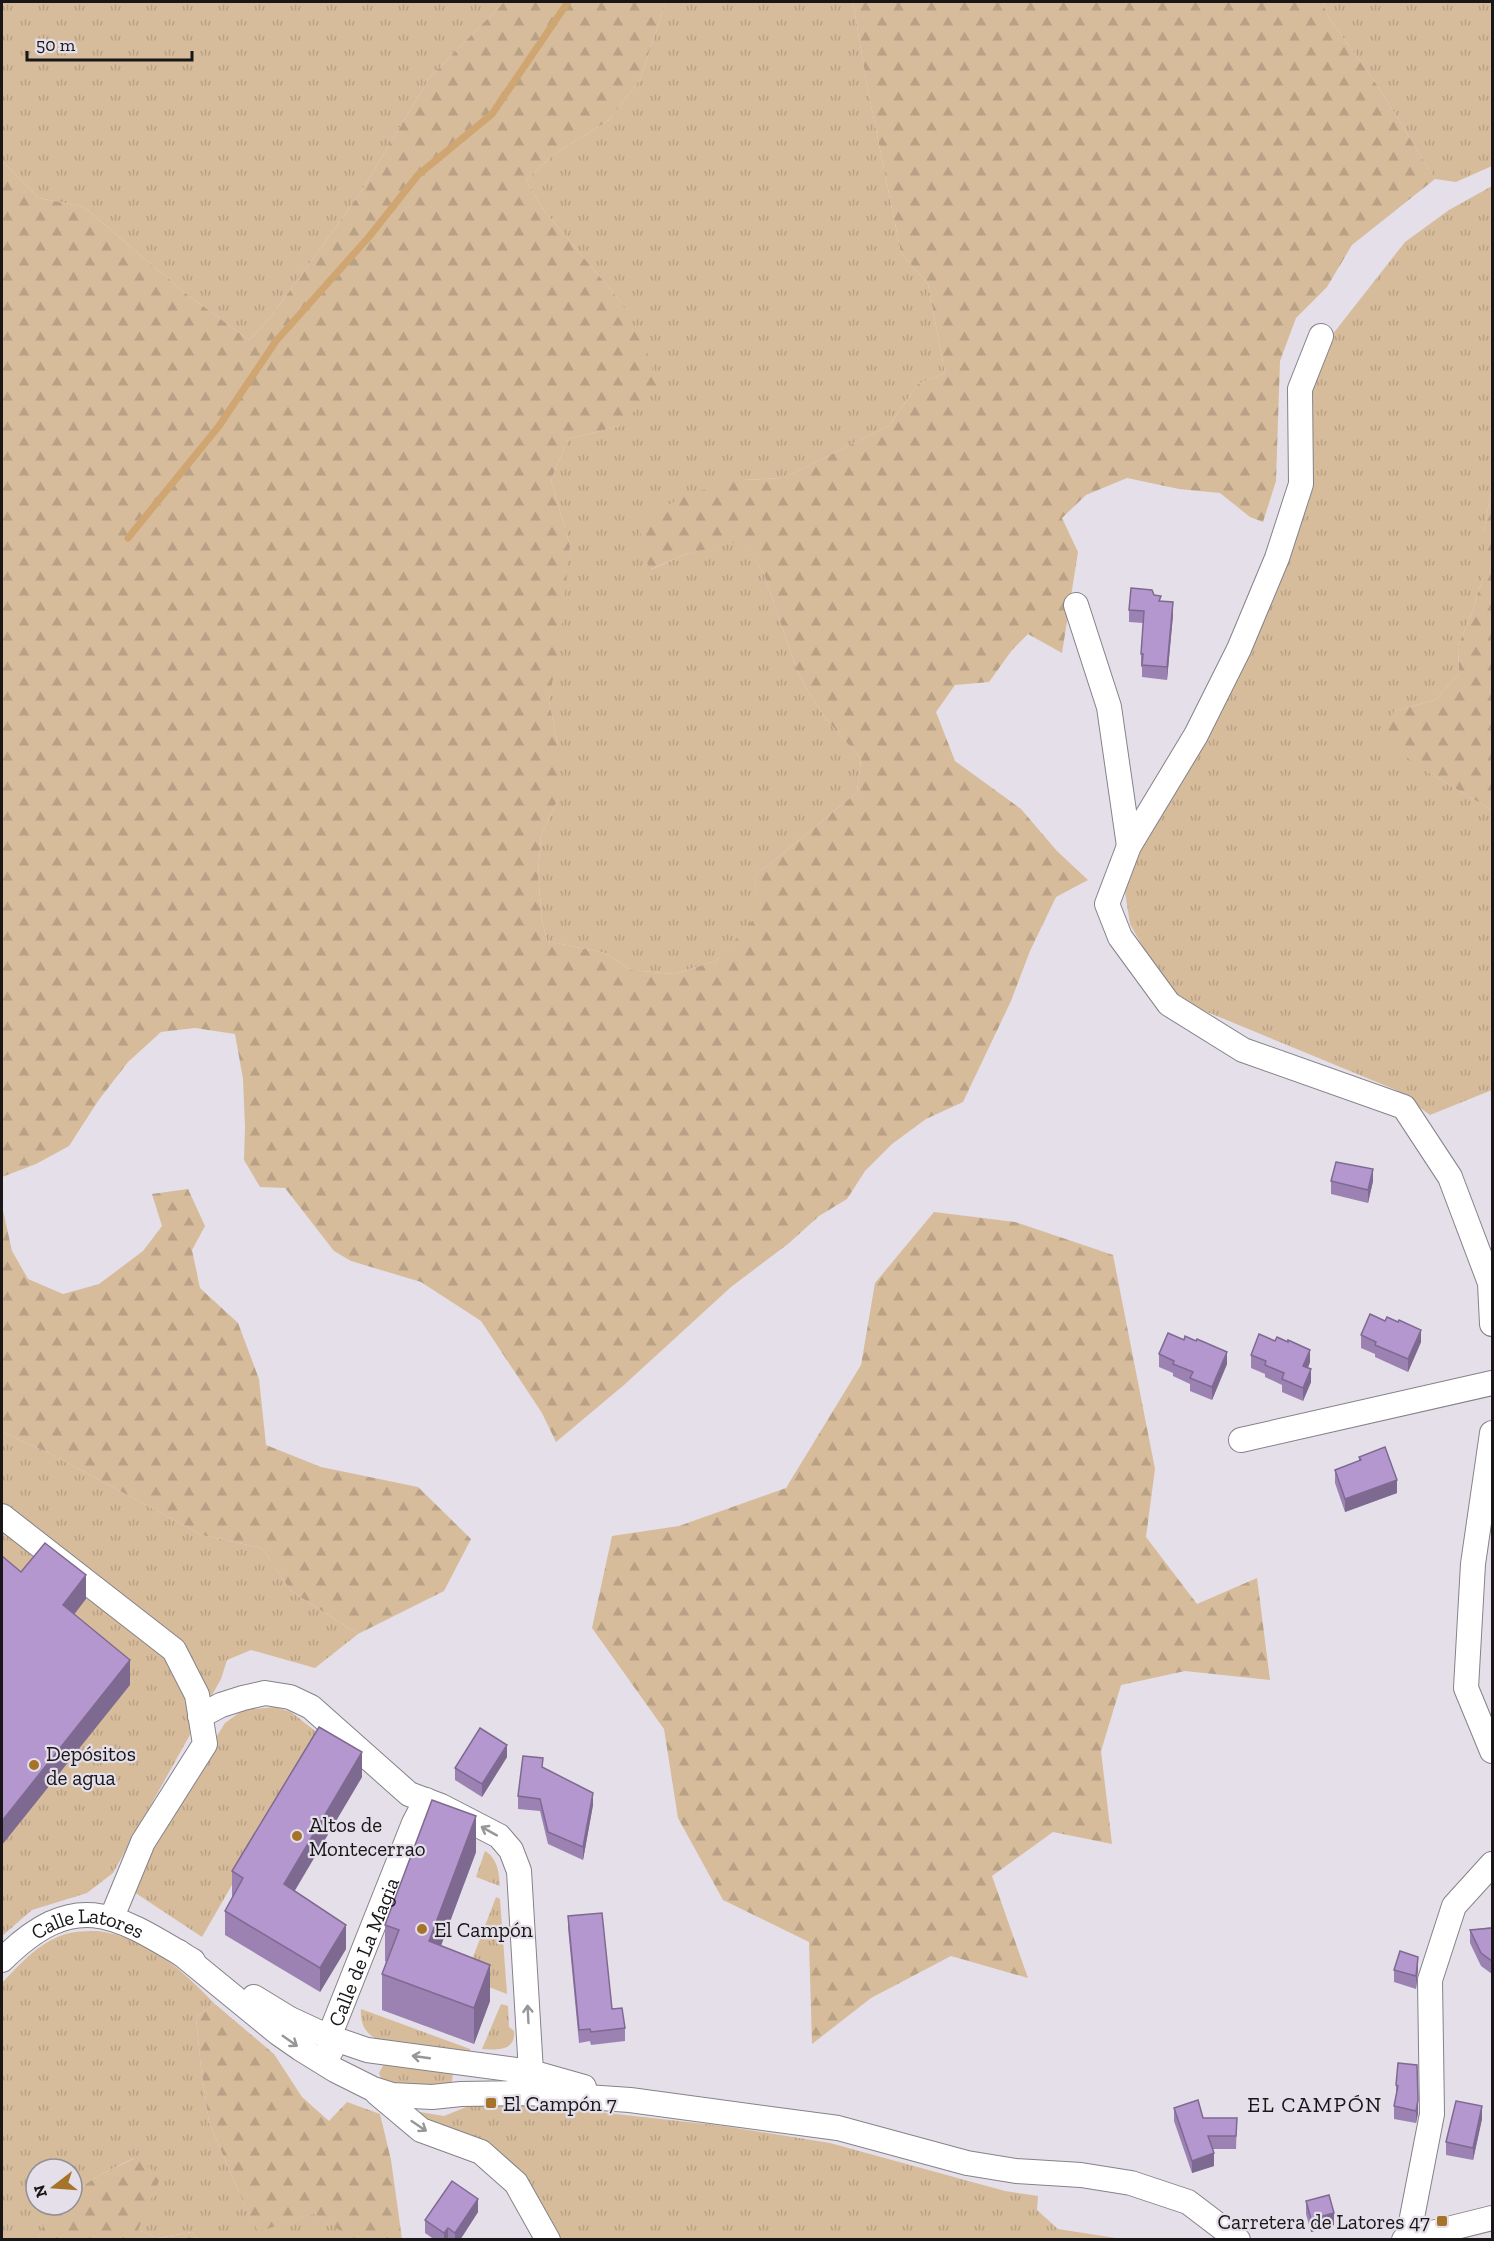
<svg xmlns="http://www.w3.org/2000/svg" width="1494" height="2241" viewBox="0 0 1494 2241" font-family="'Zilla Slab',serif">
<defs>
<pattern id="grass-tufts" width="24" height="20" patternUnits="userSpaceOnUse" patternTransform="scale(1.5)"><rect width="24" height="20" fill="#d7bc9b"/><path d="M3 7l-1-3M5 7V3M7 7l1-3M15 17l-1-3M17 17v-4M19 17l1-3" fill="none" stroke="#b8a185"/></pattern>
<pattern id="forest-firs" width="22" height="20" patternUnits="userSpaceOnUse" patternTransform="scale(1.5)"><rect width="22" height="20" fill="#d7bc9b"/><path d="M5 1l3.5 6h-7zM16 11l3.5 6h-7z" fill="#b8a185"/></pattern>
</defs>
<rect width="100%" height="100%" fill="#e4dfe8"/>
<g fill="url(#grass-tufts)">
<polygon points="2,2 504,2 430,77 359,195 270,318 249,340 184,292 84,207 39,198 2,161"/>
<path d="M666,2H853L867,85L901,253L928,284L945,373L918,384L889,426L783,478L743,480L650,570L686,554L742,540L764,574L796,668L807,690L827,720L861,759L857,793C822,819 791,849 756,874L755,919L716,961L674,974L631,970L605,953L547,941L542,920L538,873L541,836L558,799V745L549,701L570,546L551,480L568,439L620,426L621,302L542,208L526,180L556,153L609,120L640,79Z"/>
<polygon points="1322,2 1492,2 1492,166 1456,182 1435,179 1379,88 1329,18"/>
<polygon points="1492,186 1492,487 1484,531 1484,574 1471,615 1458,646 1459,674 1435,700 1394,711 1431,774 1492,810 1492,1090 1430,1115 1396,1090 1183,1002 1154,967 1130,924 1125,892 1133,862 1265,605 1307,393 1332,335 1405,242 1449,210"/>
<polygon points="2,1432 49,1453 202,1535 262,1548 291,1591 358,1634 315,1668 251,1650 227,1660 221,1679 113,1873 87,1893 32,1910 2,1936"/>
<polygon points="275,1707 291,1712 319,1734 202,1937 134,1892 157,1833 225,1723 243,1710"/>
<path d="M485,1851C498,1859 499,1873 500,1886L476,1877Z"/>
<polygon points="496,1897 500,1899 507,1994 465,1978"/>
<path d="M98,1931C147,1937 182,1970 215,2004L196,2017L201,2068L209,2122L240,2195L258,2231L314,2213L343,2232L341,2240L198,2239L192,2232L158,2238L138,2230L134,2158L98,2176L72,2193V2169H36V2205H52L38,2239L2,2240V1983C21,1963 42,1939 70,1933C79,1931 89,1931 98,1931Z"/>
<path d="M501,2004L508,2006L509,2027L514,2031C516,2051 497,2050 482,2049Z"/>
<path d="M361,2009L470,2049V2051L379,2040C365,2034 360,2024 361,2009Z"/>
<polygon points="385,2062 453,2073 452,2081 448,2086 421,2089 382,2081 379,2073"/>
<polygon points="508,2102 724,2126 830,2143 1005,2191 1038,2196 1037,2210 1058,2229 1122,2239 557,2239 539,2212 414,2111 444,2116 476,2103"/>
</g>
<g fill="url(#forest-firs)">
<path d="M504,2H666L640,79L609,120L556,153L526,180L542,208L621,302L646,348L657,386L620,426L568,439L551,480L570,546L561,632L549,701L558,745V799L541,836L538,873L542,920L547,941L605,953L631,970L674,974L716,961L754,919L756,874C791,849 822,819 857,793L861,759L827,720L807,690L796,668L764,574L742,541L686,554L649,570L638,523L687,494L743,480L783,478L889,426L918,384L945,373L928,284L901,253L867,85L853,2H1322L1329,18L1379,88L1435,179L1352,245L1327,287L1296,318L1280,361L1276,481L1263,522L1250,517L1220,493L1179,489L1127,478L1086,495L1062,518L1078,552L1062,653L1028,634L1012,650L989,682L955,685L936,712L955,761L1021,809L1057,851L1088,880L1056,897L1030,951L1011,1001L963,1102L926,1119L892,1144L865,1171L847,1199L819,1216L788,1244L731,1287L624,1385L556,1442L542,1413L481,1321L421,1282L351,1261L334,1251L285,1188L260,1187L244,1160L245,1127L243,1079L235,1034L195,1028L161,1032L128,1062L98,1101L69,1146L36,1164L2,1177V161L39,198L84,207L184,292L249,340L270,318L359,195L430,77Z"/>
<polygon points="1492,487 1492,810 1431,774 1383,741 1394,711 1435,700 1459,674 1458,646 1471,615 1484,574 1484,531"/>
<polygon points="188,1189 205,1226 192,1250 200,1288 238,1323 259,1379 266,1445 321,1467 418,1487 471,1539 444,1591 358,1634 291,1591 262,1548 202,1535 49,1453 2,1432 2,1206 12,1251 28,1279 63,1294 99,1284 143,1251 162,1226 152,1194"/>
<polygon points="934,1212 1015,1222 1113,1255 1155,1469 1146,1537 1197,1604 1257,1578 1270,1680 1185,1671 1121,1685 1101,1751 1112,1844 1053,1832 992,1876 1028,1978 951,1956 871,1998 812,2044 809,1942 723,1900 678,1818 664,1729 592,1628 612,1536 679,1526 786,1488 861,1365 875,1283"/>
<polygon points="215,2004 274,2054 302,2097 329,2121 347,2102 380,2114 391,2160 402,2239 341,2239 342,2232 314,2213 258,2232 240,2195 209,2122 201,2068 196,2017"/>
<polygon points="135,2158 161,2176 138,2230 158,2238 192,2232 198,2239 38,2239 51,2206 72,2205 72,2193 98,2176"/>
</g>
<g fill="none" stroke-linecap="round" stroke-linejoin="round">
<polyline stroke="#cfa671" stroke-width="7" points="128,538 219,426 276,341 368,238 418,175 492,114 568,2"/>
<defs>
<g id="minor">
<polyline points="1321,336 1300,389 1301,484 1277,558 1239,649 1196,735 1129,846 1107,904 1120,937 1169,1004 1243,1050 1404,1107 1450,1177 1490,1283 1492,1324"/>
<polyline points="1076,605 1109,707 1129,846"/>
<polyline points="1492,1433 1473,1564 1466,1688 1492,1751"/>
<polyline points="1241,1440 1492,1383"/>
<polyline points="2,1516 174,1650 197,1695 205,1744 143,1842 112,1917"/>
<polyline points="200,1716 221,1705 243,1698 265,1693 290,1697 311,1707 409,1794 441,1806 499,1836 511,1850 519,1871 531,2072 518,2076"/>
<polyline points="179,1952 278,2033 301,2049 335,2070 373,2089 392,2095 432,2097 461,2094 528,2093 630,2100 838,2128 967,2163 1016,2171 1081,2175 1131,2183 1188,2202 1238,2240"/>
<path id="s1" d="M2,1960C76,1887 115,1914 193,1961"/>
<polyline points="254,1997 290,2019 329,2037 367,2050 531,2072 584,2087"/>
<path id="s2" d="M331,2051L329,2037L414,1823L426,1800"/>
<polyline points="377,2093 421,2130 481,2152 516,2183 548,2240"/>
<polyline points="1408,2238 1432,2114 1430,1980 1454,1906 1492,1864"/>
<polyline points="1404,2240 1492,2218"/>
</g>
</defs>
<use href="#minor" stroke="#858289" stroke-width="26"/>
<use href="#minor" stroke="#fff" stroke-width="24"/>
</g>
<g fill="#9b82b2">
<polygon points="1154,595 1161,601 1173,615 1167,680 1142,677 1142,667 1141,667 1141,654 1143,623 1129,622 1129,610"/>
<polygon points="1331,1181 1373,1181 1368,1203 1331,1194"/>
<polygon points="1361,1335 1421,1342 1408,1372 1375,1357 1375,1354 1361,1348"/>
<polygon points="1159,1354 1227,1364 1212,1400 1190,1391 1190,1384 1173,1376 1173,1373 1159,1367"/>
<polygon points="1251,1355 1310,1362 1308,1368 1311,1382 1303,1401 1282,1392 1282,1385 1265,1377 1265,1374 1251,1368"/>
<polygon points="1359,1457 1397,1493 1345,1512 1335,1483 1335,1470 1359,1461"/>
<polygon points="507,1757 482,1797 455,1780 455,1768"/>
<polygon points="543,1768 593,1805 583,1860 548,1844 540,1811 518,1809 518,1796"/>
<polygon points="362,1777 294,1891 346,1949 320,1992 225,1935 225,1911 233,1896 232,1896 232,1871"/>
<polygon points="476,1852 441,1946 490,2001 474,2044 382,2010 382,1974 386,1962 385,1961 385,1925"/>
<polygon points="568,1916 612,2009 625,2028 625,2041 591,2045 590,2041 579,2043 568,1928"/>
<polygon points="1492,1927 1492,1974 1481,1966 1470,1943 1470,1930"/>
<polygon points="1418,1969 1416,1989 1394,1982 1394,1970"/>
<polygon points="1398,2063 1418,2113 1416,2123 1394,2119 1394,2106 1396,2098 1396,2085"/>
<polygon points="1174,2108 1203,2118 1237,2118 1236,2149 1213,2149 1214,2166 1192,2173 1174,2121"/>
<polygon points="1482,2119 1473,2160 1446,2155 1446,2142"/>
<polygon points="1306,2201 1334,2225 1311,2232 1306,2214"/>
<polygon points="478,2212 460,2240 435,2240 425,2233 425,2220"/>
</g>
<g fill="#7e6a91">
<polygon points="1173,602 1173,615 1167,680 1167,667"/>
<polygon points="1373,1169 1373,1181 1368,1203 1368,1190"/>
<polygon points="1421,1330 1421,1342 1408,1372 1408,1359"/>
<polygon points="1310,1350 1310,1362 1303,1379 1303,1366"/>
<polygon points="1227,1352 1227,1364 1212,1400 1212,1387"/>
<polygon points="1311,1369 1311,1382 1303,1401 1303,1388"/>
<polygon points="1397,1480 1397,1493 1345,1512 1345,1499"/>
<polygon points="86,1575 86,1599 63,1629 63,1605"/>
<polygon points="130,1660 130,1685 2,1845 2,1821"/>
<polygon points="507,1745 507,1757 482,1797 482,1784"/>
<polygon points="362,1752 362,1777 284,1909 284,1884"/>
<polygon points="593,1793 593,1805 583,1860 583,1847"/>
<polygon points="476,1816 476,1852 429,1977 429,1941"/>
<polygon points="346,1925 346,1949 320,1992 320,1968"/>
<polygon points="1418,1957 1418,1969 1416,1989 1416,1976"/>
<polygon points="490,1965 490,2001 474,2044 474,2008"/>
<polygon points="1418,2100 1418,2113 1416,2123 1416,2111"/>
<polygon points="1482,2106 1482,2119 1473,2160 1473,2148"/>
<polygon points="1214,2153 1214,2166 1192,2173 1192,2161"/>
<polygon points="478,2199 478,2212 460,2240 455,2240 455,2233"/>
<polygon points="1334,2213 1334,2225 1311,2232 1311,2219"/>
<polygon points="448,2228 448,2240 444,2240 444,2233"/>
</g>
<g fill="#b497cf" stroke="#7e6a91" stroke-width="1.5">
<polygon points="1131,588 1152,590 1154,595 1161,596 1159,601 1173,602 1167,667 1142,665 1143,654 1141,654 1144,611 1129,610"/>
<polygon points="1336,1162 1373,1169 1368,1190 1331,1181"/>
<polygon points="1370,1314 1385,1321 1387,1317 1398,1322 1399,1320 1421,1330 1408,1359 1375,1345 1376,1342 1361,1335"/>
<polygon points="1168,1333 1184,1340 1185,1336 1196,1341 1197,1339 1227,1352 1212,1387 1190,1378 1193,1372 1173,1364 1174,1361 1159,1354"/>
<polygon points="1259,1334 1275,1341 1277,1337 1288,1342 1288,1340 1310,1350 1303,1366 1311,1369 1303,1388 1282,1379 1284,1373 1265,1365 1266,1361 1251,1355"/>
<polygon points="1385,1447 1397,1480 1345,1499 1335,1470 1361,1460 1359,1457"/>
<polygon points="45,1543 86,1575 63,1605 130,1660 2,1821 2,1556 21,1572"/>
<polygon points="319,1727 362,1752 284,1884 346,1925 320,1968 225,1911 243,1878 232,1871"/>
<polygon points="480,1728 507,1745 482,1784 455,1768"/>
<polygon points="523,1756 543,1758 542,1767 593,1793 583,1847 548,1832 540,1799 518,1796"/>
<polygon points="432,1800 476,1816 429,1941 490,1965 474,2008 382,1974 399,1930 385,1925"/>
<polygon points="602,1913 612,2009 622,2008 625,2028 591,2032 590,2029 579,2030 568,1916"/>
<polygon points="1492,1928 1492,1927 1492,1961 1481,1953 1470,1930"/>
<polygon points="1400,1951 1418,1957 1416,1976 1394,1970"/>
<polygon points="1398,2063 1417,2065 1418,2100 1416,2111 1394,2106 1398,2086 1396,2085"/>
<polygon points="1198,2100 1203,2118 1237,2118 1236,2136 1208,2136 1214,2153 1192,2161 1174,2108"/>
<polygon points="1456,2101 1482,2106 1473,2148 1446,2142"/>
<polygon points="452,2181 478,2199 455,2233 448,2228 444,2233 425,2220"/>
<polygon points="1329,2195 1334,2213 1311,2219 1306,2201"/>
</g>
<defs><path id="oneway-shaft" d="M-6 0H5M1.5-3L5.5 0L1.5 3" fill="none" stroke-width="1.6" stroke-linecap="round" stroke-linejoin="round" transform="scale(1.5)"/></defs>
<g stroke="#979698">
<use href="#oneway-shaft" transform="translate(489 1831) rotate(-151)"/>
<use href="#oneway-shaft" transform="translate(528 2014) rotate(-93)"/>
<use href="#oneway-shaft" transform="translate(290 2041) rotate(35)"/>
<use href="#oneway-shaft" transform="translate(421 2057) rotate(-172)"/>
<use href="#oneway-shaft" transform="translate(419 2126) rotate(34)"/>
</g>
<g fill="#a5732a" stroke="#e4dfe8" stroke-width="2">
<circle cx="34" cy="1765" r="6"/>
<circle cx="297" cy="1836" r="6"/>
<circle cx="422" cy="1929" r="6"/>
<rect x="485" y="2097" width="12" height="12" rx="3"/>
<rect x="1436" y="2215" width="12" height="12" rx="3"/>
</g>
<g text-anchor="middle" dominant-baseline="central" stroke-width="4.5" stroke-linejoin="round" paint-order="stroke">
<g font-size="21" fill="#181619" stroke="#e4dfe8" text-anchor="start">
<text x="46" y="1753">Depósitos<tspan x="46" dy="24">de agua</tspan></text>
<text x="309" y="1824">Altos de<tspan x="309" dy="24">Montecerrao</tspan></text>
<text x="434" y="1929">El Campón</text>
<text x="503" y="2103">El Campón 7</text>
<text x="1430" y="2221" text-anchor="end">Carretera de Latores 47</text>
</g>
<g font-size="21" fill="#181619" stroke="#e4dfe8">
<text stroke="none"><textPath href="#s1" startOffset="99">Calle Latores</textPath></text>
<text stroke="none"><textPath href="#s2" startOffset="106">Calle de La Magia</textPath></text>
</g>
<g font-size="22" letter-spacing="1.5" fill="#181619" stroke="#e4dfe8">
<text x="1315" y="2104">EL CAMPÓN</text>
</g>
</g>
<rect width="1494" height="2241" fill="none" stroke="#181619" stroke-width="6"/>
<g transform="translate(54 2187) rotate(253)"><circle r="28" fill="#e4dfe8" stroke="#928f95" stroke-width="1.5"/>
<path d="M0-4.5L10 22L0 15L-10 22Z" fill="#a5732a"/>
<text y="-9" font-size="16" font-weight="bold" text-anchor="middle" fill="#181619">N</text>
</g>
<path d="M27 51v9h165v-9" fill="none" stroke="#181619" stroke-width="3"/>
<text x="36" y="51" font-size="18" fill="#181619" stroke="#e4dfe8" stroke-width="4.5" paint-order="stroke">50 m</text>
</svg>
